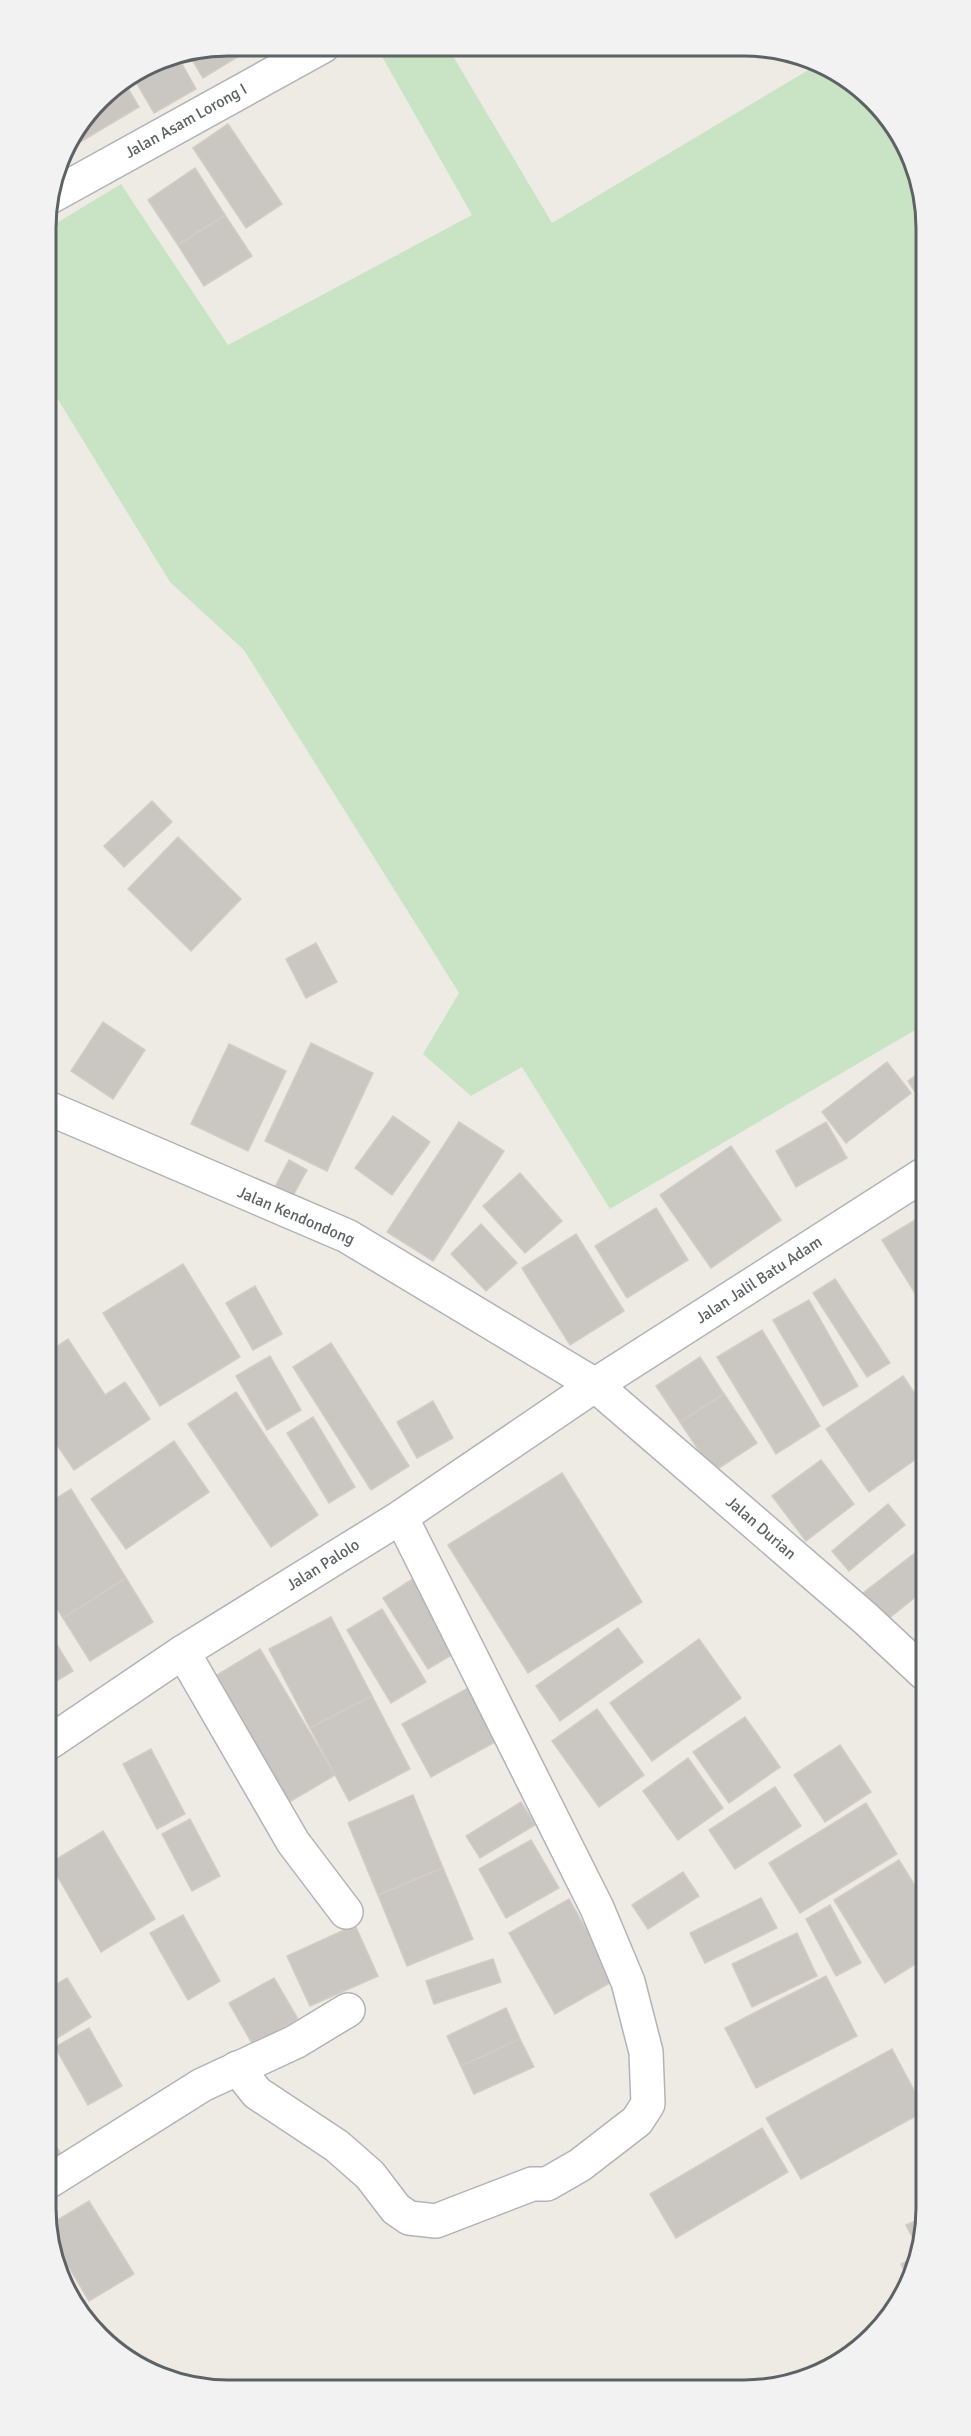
<svg xmlns="http://www.w3.org/2000/svg" width="971" height="2436" viewBox="0 0 971 2436" font-family="Signika,sans-serif">
<rect width="100%" height="100%" fill="#eeebe5"/>
<polygon fill="#c9e4c4" points="376,46 447,46 552,223 815,66 864,91 901,136 920,181 922,1026 610,1209 522,1067 471,1096 423,1054 459,993 244,650 170,582 46,380 45,230 121,184 228,345 472,215"/>
<g fill="#cac6c2" stroke="#d3ccc4" stroke-width="1.5">
<polygon points="228,45 250,45 252,48 203,78 188,53"/>
<polygon points="177,55 196,89 154,113 132,75 158,59"/>
<polygon points="123,80 139,107 65,151 64,147 107,91"/>
<polygon points="228,124 282,204 246,228 193,148"/>
<polygon points="195,168 225,215 178,245 148,200"/>
<polygon points="225,215 252,256 204,286 178,245"/>
<polygon points="152,801 172,822 124,867 104,846"/>
<polygon points="178,837 241,899 191,951 128,889"/>
<polygon points="316,943 337,982 306,998 286,959"/>
<polygon points="103,1022 145,1050 113,1099 71,1071"/>
<polygon points="311,1043 373,1073 327,1171 265,1141"/>
<polygon points="229,1044 286,1071 248,1151 191,1124"/>
<polygon points="887,1062 911,1093 846,1143 822,1112"/>
<polygon points="922,1071 922,1103 908,1081"/>
<polygon points="393,1116 430,1142 392,1195 355,1168"/>
<polygon points="459,1122 504,1151 433,1261 387,1232"/>
<polygon points="826,1122 847,1158 796,1187 776,1151"/>
<polygon points="731,1146 781,1220 711,1268 660,1195"/>
<polygon points="289,1160 307,1170 291,1199 274,1189"/>
<polygon points="520,1173 562,1221 525,1253 483,1206"/>
<polygon points="656,1208 688,1260 627,1298 595,1246"/>
<polygon points="923,1215 923,1306 882,1240"/>
<polygon points="481,1224 517,1263 486,1291 451,1254"/>
<polygon points="576,1234 624,1311 570,1345 522,1268"/>
<polygon points="183,1264 240,1357 160,1406 103,1313"/>
<polygon points="835,1279 890,1363 867,1377 813,1293"/>
<polygon points="255,1286 282,1334 253,1350 226,1303"/>
<polygon points="809,1300 858,1386 823,1406 773,1320"/>
<polygon points="762,1330 820,1426 776,1454 717,1357"/>
<polygon points="68,1339 105,1395 125,1382 150,1419 74,1470 49,1433 49,1352"/>
<polygon points="331,1343 409,1466 371,1490 293,1367"/>
<polygon points="270,1356 301,1410 267,1430 236,1376"/>
<polygon points="700,1357 724,1394 680,1422 656,1386"/>
<polygon points="903,1376 923,1406 923,1454 869,1492 826,1429"/>
<polygon points="236,1392 318,1515 271,1547 188,1424"/>
<polygon points="724,1394 757,1443 713,1472 680,1422"/>
<polygon points="433,1401 453,1438 417,1458 397,1422"/>
<polygon points="313,1417 355,1487 329,1503 287,1433"/>
<polygon points="174,1441 209,1492 126,1549 91,1499"/>
<polygon points="821,1460 854,1504 806,1541 772,1496"/>
<polygon points="562,1473 642,1602 528,1673 448,1545"/>
<polygon points="71,1489 126,1578 63,1618 49,1596 49,1503"/>
<polygon points="888,1504 905,1525 849,1571 832,1551"/>
<polygon points="924,1546 924,1590 882,1624 859,1596"/>
<polygon points="126,1578 153,1622 90,1661 63,1618"/>
<polygon points="414,1578 460,1650 428,1669 383,1598"/>
<polygon points="382,1609 426,1682 391,1703 347,1630"/>
<polygon points="331,1617 372,1696 310,1728 269,1649"/>
<polygon points="618,1628 643,1662 560,1721 536,1686"/>
<polygon points="49,1632 73,1671 50,1685"/>
<polygon points="699,1639 741,1698 652,1761 610,1703"/>
<polygon points="260,1649 335,1775 281,1807 207,1681"/>
<polygon points="481,1681 510,1734 431,1777 402,1724"/>
<polygon points="372,1696 410,1769 349,1801 310,1728"/>
<polygon points="597,1709 644,1775 599,1807 552,1741"/>
<polygon points="745,1717 780,1767 729,1803 693,1752"/>
<polygon points="840,1745 871,1792 825,1822 794,1775"/>
<polygon points="151,1749 185,1814 157,1829 123,1764"/>
<polygon points="688,1758 723,1808 678,1840 643,1791"/>
<polygon points="775,1787 801,1826 735,1869 709,1830"/>
<polygon points="413,1795 443,1868 378,1895 348,1823"/>
<polygon points="521,1802 535,1825 480,1858 466,1836"/>
<polygon points="866,1803 897,1854 800,1913 769,1863"/>
<polygon points="190,1819 220,1876 192,1891 162,1834"/>
<polygon points="103,1831 155,1919 101,1952 50,1863"/>
<polygon points="531,1840 559,1888 506,1918 479,1869"/>
<polygon points="899,1860 925,1902 925,1958 885,1983 834,1900"/>
<polygon points="443,1868 473,1939 407,1966 378,1895"/>
<polygon points="683,1872 699,1896 648,1929 632,1905"/>
<polygon points="761,1898 777,1928 705,1963 690,1933"/>
<polygon points="569,1899 615,1980 555,2014 509,1933"/>
<polygon points="830,1905 861,1963 836,1976 806,1919"/>
<polygon points="183,1915 220,1981 188,2000 150,1933"/>
<polygon points="355,1925 378,1976 310,2006 287,1956"/>
<polygon points="797,1933 817,1976 752,2007 732,1964"/>
<polygon points="493,1959 501,1982 434,2004 426,1981"/>
<polygon points="826,1976 857,2036 756,2088 725,2028"/>
<polygon points="67,1978 91,2017 51,2042 50,1988"/>
<polygon points="274,1978 298,2019 253,2045 229,2003"/>
<polygon points="506,2008 520,2039 461,2066 447,2036"/>
<polygon points="89,2028 122,2086 88,2105 55,2047"/>
<polygon points="520,2039 534,2067 474,2094 461,2066"/>
<polygon points="892,2049 925,2111 801,2179 766,2118"/>
<polygon points="762,2128 788,2172 676,2238 650,2194"/>
<polygon points="51,2138 61,2154 51,2161"/>
<polygon points="89,2201 134,2274 89,2301 51,2237 51,2224"/>
<polygon points="926,2216 926,2220 919,2250 906,2225"/>
<polygon points="917,2256 912,2278 910,2282 901,2264"/>
</g>
<g fill="none" stroke-linecap="round" stroke-linejoin="round">
<defs>
<g id="minor">
<polyline points="50,197 323,46"/>
<polyline points="48,1108 347,1236 595,1385 865,1618 924,1673"/>
<polyline points="183,1652 293,1842 346,1912"/>
<polyline points="50,1742 183,1652 401,1517 595,1385 923,1175"/>
<polyline points="237,2068 257,2093 337,2146 370,2175 396,2209 409,2218 436,2221 532,2184 547,2184 580,2165 637,2121 648,2104 646,2052 628,1982 597,1908 401,1517"/>
<polyline points="51,2180 202,2085 295,2042 348,2010"/>
</g>
</defs>
<use href="#minor" stroke="#b1b4b7" stroke-width="36"/>
<use href="#minor" stroke="#fff" stroke-width="33"/>
</g>
<g text-anchor="middle" dominant-baseline="central" stroke-width="6" stroke-linejoin="round" paint-order="stroke">
<g font-size="16" fill="#5d6265" stroke="#fff">
<text transform="translate(186 121) rotate(-29)">Jalan Asam Lorong I</text>
<text transform="translate(296 1216) rotate(23)">Jalan Kendondong</text>
<text transform="translate(759 1280) rotate(-33)">Jalan Jalil Batu Adam</text>
<text transform="translate(761 1528) rotate(41)">Jalan Durian</text>
<text transform="translate(323 1565) rotate(-32)">Jalan Palolo</text>
</g>
</g>
<path d="M0 0H971V2436H0ZM228 56H744A172 172 0 0 1 916 228V2208A172 172 0 0 1 744 2380H228A172 172 0 0 1 56 2208V228A172 172 0 0 1 228 56Z" fill="#f2f2f3" fill-rule="evenodd"/>
<path fill="none" stroke="#5d6265" stroke-width="3" d="M228 56H744A172 172 0 0 1 916 228V2208A172 172 0 0 1 744 2380H228A172 172 0 0 1 56 2208V228A172 172 0 0 1 228 56Z"/>
</svg>
